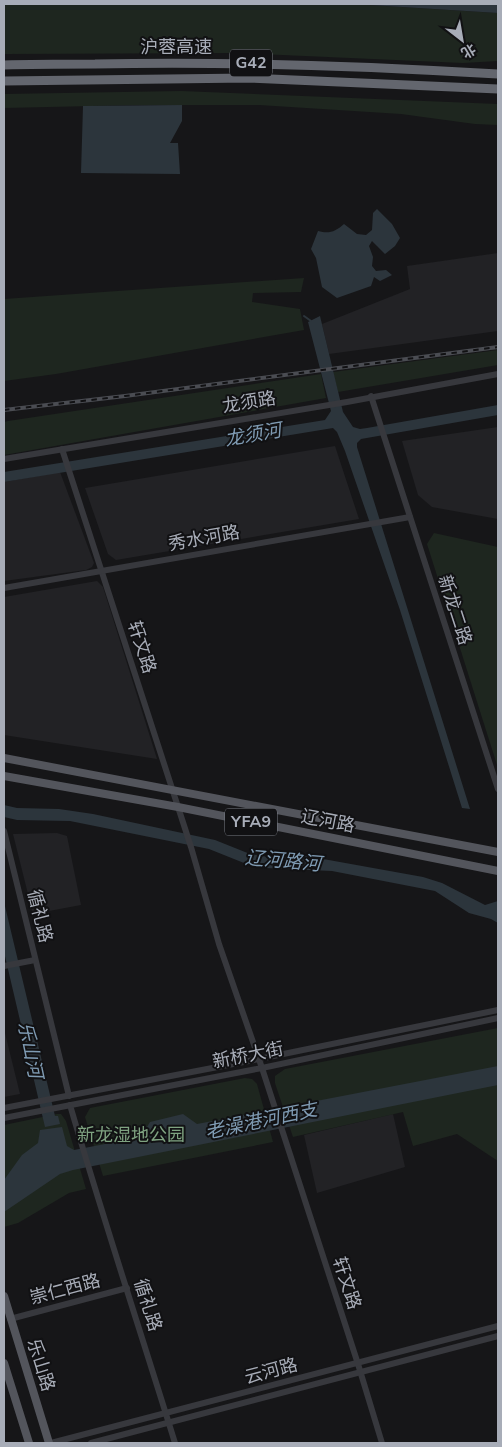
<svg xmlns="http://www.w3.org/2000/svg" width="502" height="1447" viewBox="0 0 502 1447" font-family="'Nunito Sans','Noto Sans SC',sans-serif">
<rect width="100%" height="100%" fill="#161618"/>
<g fill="#222225">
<polygon points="498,253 498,331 329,354 322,324 410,289 407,266"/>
<polygon points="498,427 498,519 432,507 418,495 402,441"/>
<polygon points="335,446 359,519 116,560 108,554 85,488"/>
<polygon points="60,472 94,563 92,567 86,570 4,581 4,482"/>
<polygon points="97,581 103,587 157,759 4,735 4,597"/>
<polygon points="57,833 67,836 81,905 33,914 13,834"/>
<polygon points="4,1029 20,1094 4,1097"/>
<polygon points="393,1114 405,1167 317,1193 304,1135"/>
</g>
<g fill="#1e261f">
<polygon points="40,4 354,4 498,13 498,61 463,63 238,53 4,54 4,5"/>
<polygon points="181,91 498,104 498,125 475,124 401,114 259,105 137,105 4,108 4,94"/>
<polygon points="304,278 301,292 253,293 252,302 300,309 304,330 56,374 4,381 4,299"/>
<polygon points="498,350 498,365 338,392 333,372"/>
<polygon points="321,374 326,398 4,455 4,422 8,421"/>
<polygon points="434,533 498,547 498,768 427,544"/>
<polygon points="498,1028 498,1161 457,1134 413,1146 403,1112 293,1137 275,1083 275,1076 285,1069"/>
<polygon points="245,1078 252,1079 257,1084 273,1142 103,1176 85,1117 90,1108"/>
<polygon points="57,1114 61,1114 66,1121 86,1189 69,1193 18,1223 4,1227 4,1125"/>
</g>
<g fill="#2c353c">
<polygon points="354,4 498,4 498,13"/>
<polygon points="182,105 182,121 170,143 178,143 180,174 81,173 83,106"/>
<path d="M377,209L392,224L400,238L395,246L385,254L372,241L369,246L373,257L372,266L376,271L386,270L392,275L380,281L374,277L371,286L337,298L322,287L316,258L311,249L318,231C329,234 335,232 344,224L357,234L366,235L372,230L373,213Z"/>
<polygon points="320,316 343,412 353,427 360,429 367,428 498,405 498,415 361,439 357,443 357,447 470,809 462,808 400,610 345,451 337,432 333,428 4,482 4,472 325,420 331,411 308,322"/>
<polygon points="4,805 17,808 59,809 93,814 215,840 250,854 268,857 301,855 423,877 442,883 485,905 498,901 498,923 491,919 469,913 435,891 332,871 266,868 249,865 209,849 70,821 17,820 4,817"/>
<polygon points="4,902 55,1116 58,1116 60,1124 45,1127 4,952"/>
<polygon points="498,1066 498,1085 73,1170 60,1174 4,1212 4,1180 22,1155 38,1143 40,1130 62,1127 67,1146 74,1150 141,1137 150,1122 183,1114 197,1124"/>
</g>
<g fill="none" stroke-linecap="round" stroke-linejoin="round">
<polyline stroke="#2c353c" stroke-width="2" points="304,316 311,321"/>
<g stroke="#37383d" stroke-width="6">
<polyline points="371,396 498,789"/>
<polyline points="62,449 191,847 219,944 262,1068 358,1364 382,1443"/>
<polyline points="4,459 347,402 498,374"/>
<polyline points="4,588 410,517"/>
<polyline points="4,831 69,1096"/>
<polyline points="4,966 35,960"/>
<path d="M70,1105C103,1218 140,1330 175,1443"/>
<polyline points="4,1108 259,1059 498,1010"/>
<polyline points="4,1118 262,1068 498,1018"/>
<polyline points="10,1319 127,1288"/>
<polyline points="51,1443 498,1326"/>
<polyline points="91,1443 498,1336"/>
</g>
<g stroke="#53555c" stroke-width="8">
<polyline points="4,758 498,852"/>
<polyline points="4,776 178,807 498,871"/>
<polyline points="4,1296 49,1443"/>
<polyline points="4,1363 29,1443"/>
</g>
<g stroke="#63666e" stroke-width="9">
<path d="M4,65C34,64 65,64 95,64C230,61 364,66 498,74"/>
<polyline points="4,81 248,78 498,89"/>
</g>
<defs>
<polyline id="rail" points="4,410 125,396 498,347"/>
</defs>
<use href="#rail" stroke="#4a4c52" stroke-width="4"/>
<use href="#rail" stroke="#111113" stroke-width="2" stroke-dasharray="5.5" stroke-linecap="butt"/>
</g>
<g text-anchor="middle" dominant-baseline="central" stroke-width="4" stroke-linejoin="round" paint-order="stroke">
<g fill="#111113" stroke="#7b7e86" stroke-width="1">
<rect x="230" y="49.5" width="42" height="27" rx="4"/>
<rect x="225" y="808.5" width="52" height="27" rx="4"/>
</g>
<g font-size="16" font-weight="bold" fill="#a8adb8">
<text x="251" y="63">G42</text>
<text x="251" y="822">YFA9</text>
</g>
<g font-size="18" fill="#a8adb8" stroke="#111113">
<text x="176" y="47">沪蓉高速</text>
<text transform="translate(249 402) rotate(-9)">龙须路</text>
<text transform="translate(204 538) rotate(-10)">秀水河路</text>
<text transform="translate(455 610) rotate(72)">新龙二路</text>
<text transform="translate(142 647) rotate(72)">轩文路</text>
<text transform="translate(328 821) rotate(11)">辽河路</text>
<text transform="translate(40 916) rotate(76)">循礼路</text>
<text transform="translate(248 1055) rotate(-11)">新桥大街</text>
<text transform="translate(347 1283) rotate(72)">轩文路</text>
<text transform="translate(65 1289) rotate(-15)">崇仁西路</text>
<text transform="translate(148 1305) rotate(73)">循礼路</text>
<text transform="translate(41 1365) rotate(73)">乐山路</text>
<text transform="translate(271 1371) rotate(-15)">云河路</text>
</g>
<g font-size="18" fill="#7fa381" stroke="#111113">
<text x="131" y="1135">新龙湿地公园</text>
</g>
<g font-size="19" font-style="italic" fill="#7f9bb3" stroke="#111113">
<text transform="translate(253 435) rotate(-10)">龙须河</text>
<text transform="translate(283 861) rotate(5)">辽河路河</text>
<text transform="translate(30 1050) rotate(78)">乐山河</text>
<text transform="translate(261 1121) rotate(-12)">老澡港河西支</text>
</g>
</g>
<rect width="502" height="1447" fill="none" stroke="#a8adb8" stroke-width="10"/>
<g transform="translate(462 40) rotate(149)" stroke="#111113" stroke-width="4" paint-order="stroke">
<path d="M0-4L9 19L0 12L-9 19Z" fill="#a8adb8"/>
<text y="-8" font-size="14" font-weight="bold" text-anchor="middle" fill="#a8adb8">北</text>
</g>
</svg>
